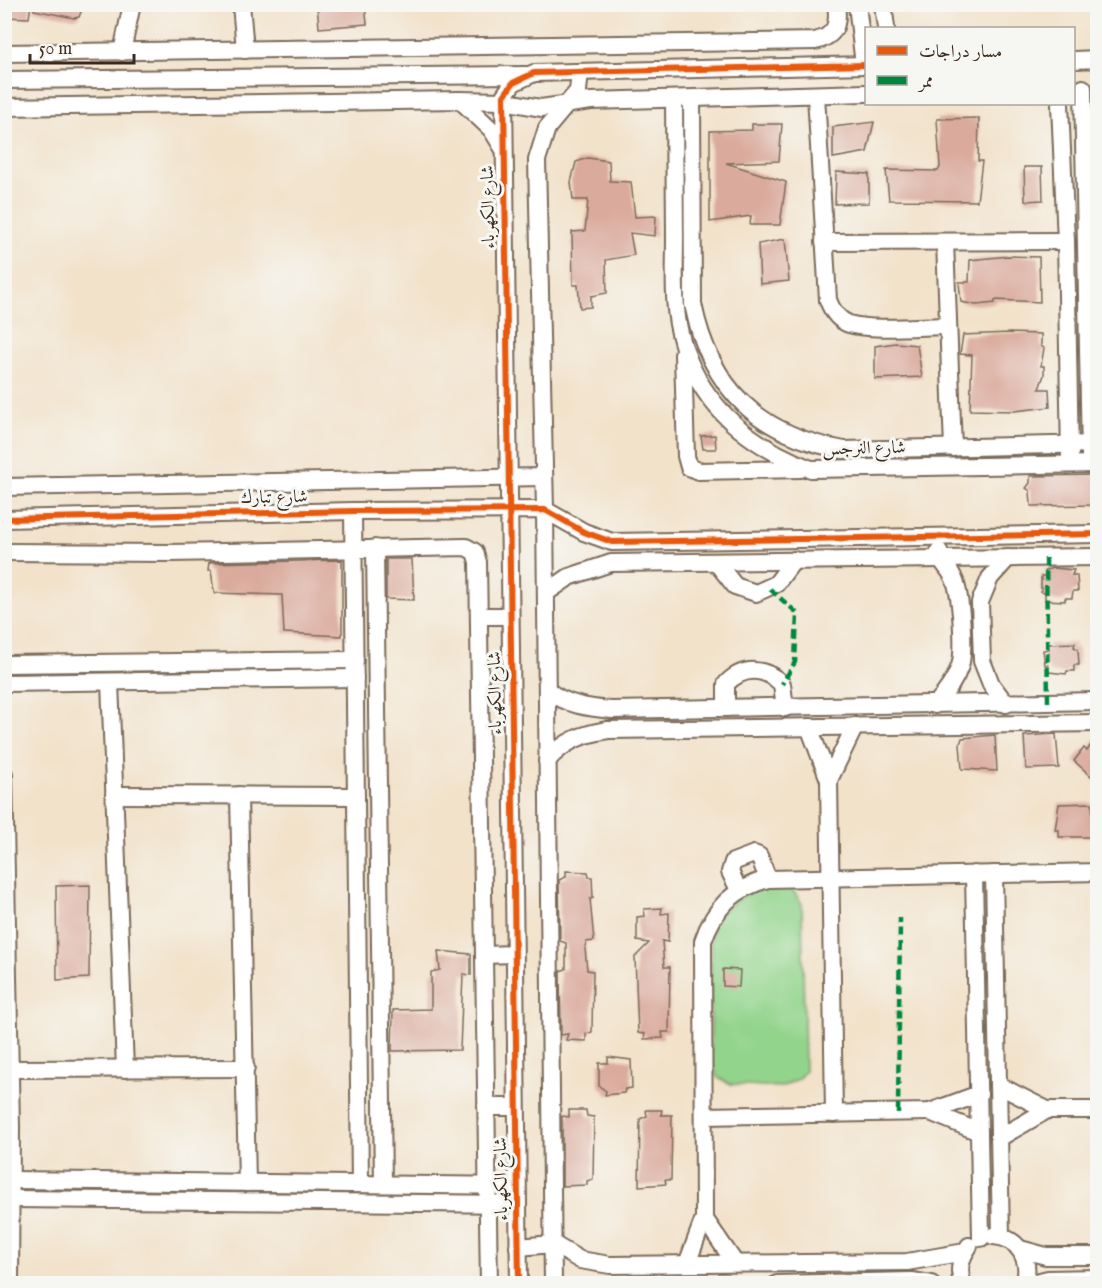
<svg xmlns="http://www.w3.org/2000/svg" width="1102" height="1288" viewBox="0 0 1102 1288" font-family="'IM FELL English',Amiri,serif">
<rect width="100%" height="100%" fill="#f6f6f2"/>
<filter id="ink" filterUnits="userSpaceOnUse"><feTurbulence type="fractalNoise" baseFrequency=".0167" numOctaves="2"/><feDisplacementMap in="SourceGraphic" scale="12" xChannelSelector="R" yChannelSelector="G"/><feConvolveMatrix kernelMatrix="1 2 1 2 8 2 1 2 1" color-interpolation-filters="sRGB"/></filter>
<filter id="wash" filterUnits="userSpaceOnUse"><feTurbulence type="fractalNoise" baseFrequency=".008" numOctaves="4" result="noise"/><feDisplacementMap in="SourceGraphic" scale="24" xChannelSelector="R" yChannelSelector="G"/><feGaussianBlur stdDeviation="1.35" result="paint"/><feColorMatrix in="noise" values="0 0 0 0 0 0 0 0 0 0 0 0 0 0 0 0 0 1.4 0 .05"/><feComposite in="paint" operator="in"/></filter>
<g filter="url(#wash)">
<rect width="100%" height="100%" fill="#f2e2ca"/>
<path fill="#93d48c" stroke="#677f55" stroke-width="1.5" d="M784,884L795,893L802,904L805,1071L798,1079L782,1087L729,1084L717,1077L711,1060V933C722,900 752,890 784,884Z"/>
<g id="blocks">
<g fill="#daaa9c">
<polygon points="4,4 31,4 29,18 4,17"/>
<polygon points="35,4 84,4 79,17 74,18 34,10"/>
<polygon points="317,4 365,4 367,24 319,28"/>
<polygon points="979,118 978,161 982,161 977,201 889,200 886,170 938,171 940,167 937,119"/>
<polygon points="874,122 867,152 833,158 833,127"/>
<polygon points="752,124 782,124 779,161 726,163 786,182 780,225 750,225 751,216 710,222 710,131 752,130"/>
<polygon points="588,158 609,161 610,181 631,182 635,217 656,216 655,236 630,233 634,255 606,260 607,293 591,296 591,307 580,308 578,285 573,285 572,232 585,231 588,200 573,200 571,182 576,162"/>
<polygon points="1024,167 1042,167 1043,200 1025,201"/>
<polygon points="836,172 869,174 869,203 835,204"/>
<polygon points="785,239 789,281 760,284 758,244"/>
<polygon points="1008,256 1039,257 1040,302 995,300 995,303 976,305 961,302 959,282 969,282 970,260"/>
<polygon points="1009,333 1041,334 1041,346 1044,348 1041,366 1044,366 1044,375 1039,389 1049,389 1050,407 1014,411 970,410 972,355 960,354 963,335"/>
<polygon points="896,343 917,345 922,377 875,379 875,346"/>
<polygon points="715,435 716,449 703,449 701,436"/>
<polygon points="1098,475 1098,505 1031,506 1030,491 1026,488 1030,483 1030,476"/>
<polygon points="386,559 412,559 414,600 386,599"/>
<polygon points="342,560 342,636 284,633 282,595 214,593 211,571 208,571 209,563"/>
<polygon points="1053,568 1074,570 1072,575 1077,575 1078,591 1073,591 1072,598 1065,598 1065,601 1045,600 1045,593 1041,592 1041,576 1046,576 1046,570"/>
<polygon points="1075,643 1074,647 1078,649 1079,665 1074,665 1074,671 1067,671 1066,674 1049,672 1048,665 1045,665 1043,650 1049,649 1048,644"/>
<polygon points="1056,734 1059,768 1026,769 1024,736"/>
<polygon points="1098,734 1098,782 1074,761 1084,748 1087,751"/>
<polygon points="995,735 997,771 962,769 960,744 962,738"/>
<polygon points="1092,803 1094,837 1059,837 1059,830 1055,830 1059,804"/>
<polygon points="566,871 588,872 589,877 592,877 593,898 590,899 594,941 586,942 585,948 587,970 593,971 592,1032 586,1034 586,1041 566,1040 568,1034 561,1035 560,971 566,969 566,943 560,941 559,880 566,877"/>
<polygon points="90,885 89,978 57,980 56,886"/>
<polygon points="662,908 661,914 669,913 668,942 662,941 664,967 670,967 669,1032 662,1032 663,1038 644,1039 645,1034 638,1033 635,957 649,943 637,941 637,917 645,916 644,909"/>
<polygon points="438,951 471,954 471,975 463,974 460,1050 392,1051 393,1010 431,1009 431,972 440,970"/>
<polygon points="723,969 740,970 739,987 723,986"/>
<polygon points="608,1057 631,1060 632,1088 625,1089 624,1093 605,1095 606,1091 599,1086 599,1063 608,1063"/>
<polygon points="569,1110 586,1110 587,1116 594,1117 593,1179 587,1181 587,1185 562,1186 562,1116 569,1117"/>
<polygon points="646,1110 662,1110 661,1115 672,1115 671,1180 665,1180 666,1184 639,1186 640,1119 647,1116"/>
</g>
</g>
</g>
<g filter="url(#ink)">
<use href="#blocks" fill-opacity="0" stroke="#7b6a5a" stroke-width="1.5"/>
<g fill="none" stroke-linecap="round" stroke-linejoin="round">
<defs>
<g id="minor">
<polyline points="241,4 245,50"/>
<polyline points="857,4 864,65"/>
<polyline points="883,4 886,28"/>
<polyline points="122,52 132,4"/>
<path d="M4,53L815,41C836,36 839,24 836,4"/>
<polyline points="1074,60 1098,59"/>
<polyline points="4,80 526,75"/>
<polyline points="1083,88 1090,455"/>
<path d="M816,95L828,300C832,311 838,320 849,324C871,331 923,326 948,326"/>
<path d="M674,99C674,145 675,191 675,237C675,266 673,296 678,324C692,398 743,443 811,469L1098,464"/>
<path d="M692,99L693,304C710,389 759,435 844,450L1098,444"/>
<polyline points="460,100 492,130 503,148"/>
<polyline points="1060,104 1066,241 1070,456"/>
<polyline points="4,107 460,100 503,101 541,108 591,101 866,93"/>
<polyline points="824,242 1066,241"/>
<polyline points="945,242 953,448"/>
<polyline points="683,354 686,456 689,467 699,471 801,469"/>
<polyline points="4,487 544,477"/>
<polyline points="353,511 360,1184"/>
<polyline points="4,519 353,511 545,510 584,532 612,542 1098,534"/>
<polyline points="375,548 383,1184"/>
<polyline points="4,552 171,553 466,547 475,552 478,562 489,1284"/>
<polyline points="716,562 735,586 756,593 776,584 794,560"/>
<polyline points="546,593 569,577 611,563 1098,557"/>
<polyline points="479,616 510,616"/>
<polyline points="4,664 355,660"/>
<polyline points="110,682 125,1069"/>
<polyline points="4,683 355,678"/>
<path d="M547,690C566,705 589,708 612,710L1098,701"/>
<polyline points="1006,704 991,684 982,661 980,602 990,578 1008,558"/>
<path d="M935,705C946,693 955,681 960,666C965,650 961,593 954,579C950,568 939,562 939,551"/>
<path d="M726,708V684C743,666 765,667 782,684L785,708"/>
<polyline points="809,727 829,780 834,1114"/>
<path d="M547,761C564,741 582,734 608,730L1098,723"/>
<polyline points="4,774 11,1127 10,1284"/>
<polyline points="829,780 855,726"/>
<polyline points="114,795 356,796"/>
<polyline points="239,795 247,1183"/>
<polyline points="974,874 981,1238"/>
<polyline points="994,874 1001,1237"/>
<polyline points="739,890 730,872 733,862 754,854 759,856 768,879"/>
<polyline points="484,955 514,954"/>
<polyline points="10,1069 246,1068"/>
<polyline points="998,1085 1047,1110 1098,1110"/>
<polyline points="486,1107 516,1107"/>
<polyline points="930,1112 979,1132"/>
<polyline points="704,1116 930,1112 979,1094"/>
<polyline points="999,1138 1047,1110"/>
<polyline points="11,1180 517,1186"/>
<polyline points="11,1199 518,1204"/>
<polyline points="704,1218 735,1263"/>
<path d="M993,1236C1018,1237 1032,1260 1024,1284"/>
<polyline points="518,1247 553,1244 580,1260 610,1265 907,1262 965,1252"/>
<polyline points="1020,1249 1046,1256 1098,1256"/>
<path d="M687,1264L704,1218L703,941C714,908 734,888 768,879L1098,872"/>
<polyline points="519,1284 504,96 513,83 534,73 866,65"/>
<polyline points="553,1284 545,510 537,160 547,128 578,91 580,72"/>
<polyline points="777,1284 912,1281 931,1284"/>
<path d="M963,1284C957,1270 961,1257 969,1246"/>
<polyline points="1028,1284 1048,1279 1098,1278"/>
</g>
</defs>
<use href="#minor" stroke="#7b6a5a" stroke-width="20"/>
<use href="#minor" stroke="#fff" stroke-width="16"/>
<g stroke="#00873e" stroke-width="4.5" stroke-dasharray="9 4.5" stroke-linecap="butt">
<polyline points="1046,558 1048,702"/>
<polyline points="770,589 797,613 795,662 782,684"/>
<polyline points="898,1113 900,918"/>
</g>
<defs>
<g id="cycleway">
<polyline points="4,519 353,511 545,510 584,532 612,542 1098,534"/>
<polyline points="519,1284 504,96 513,83 534,73 866,65"/>
</g>
</defs>
<use href="#cycleway" stroke="#f6f6f2" stroke-width="10"/>
<use href="#cycleway" stroke="#e8590c" stroke-width="6"/>
</g>
</g>
<g text-anchor="middle" dominant-baseline="central" stroke-width="6" stroke-linejoin="round" paint-order="stroke">
<g font-size="18" fill="#3b2a1e" stroke="#f6f6f2">
<text transform="translate(489 207) rotate(-91)">شارع الكهرباء</text>
<text transform="translate(864 449) rotate(-1)">شارع النرجس</text>
<text transform="translate(274 498) rotate(-1)">شارع تبارك</text>
<text transform="translate(496 693) rotate(-91)">شارع الكهرباء</text>
<text transform="translate(502 1179) rotate(-91)">شارع الكهرباء</text>
</g>
</g>
<rect width="1102" height="1288" fill="none" stroke="#f6f6f2" stroke-width="24"/>
<rect x="865" y="27" width="210" height="78" fill="#f6f6f2" stroke="#aba49d" stroke-width="1.5"/>
<rect x="877" y="46" width="30" height="9" fill="#e8590c" stroke="#aba49d" stroke-width="1.5"/>
<text x="919" y="57" font-size="18" fill="#3b2a1e">مسار دراجات</text>
<rect x="877" y="76" width="30" height="9" fill="#00873e" stroke="#aba49d" stroke-width="1.5"/>
<text x="919" y="87" font-size="18" fill="#3b2a1e">ممر</text>
<path d="M30 54v9h104v-9" fill="none" stroke="#3b2a1e" stroke-width="3"/>
<text x="39" y="54" font-size="18" fill="#3b2a1e" stroke="#f6f6f2" stroke-width="4.5" paint-order="stroke">50 m</text>
</svg>
